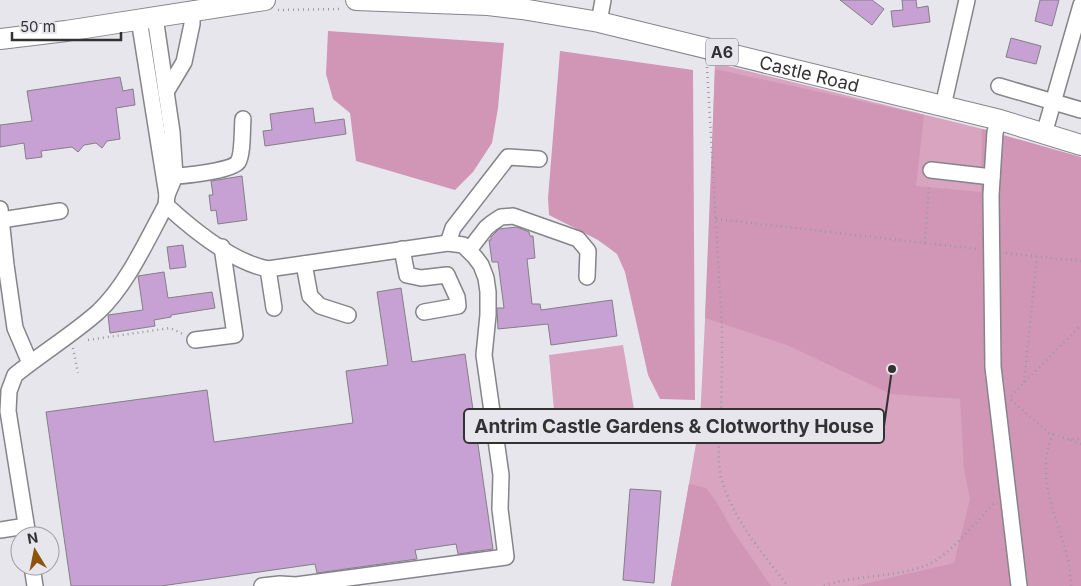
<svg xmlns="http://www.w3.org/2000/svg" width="1081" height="586" viewBox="0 0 1081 586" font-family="Inter,sans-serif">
<rect width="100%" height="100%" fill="#e7e6ed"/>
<g fill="#d8a4c0">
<polygon points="715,63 995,132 1081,586 671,586 700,421 709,239"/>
<polygon points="623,345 636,421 556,432 549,355"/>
</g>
<g fill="#d196b6">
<polygon points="328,31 504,43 498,108 492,143 473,172 455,190 356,161 350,113 333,99 326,74"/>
<polygon points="560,51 693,70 695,400 660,399 648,375 625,272 617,254 598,240 549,215 548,198"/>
<polygon points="715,69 924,115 916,186 981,192 982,129 1081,157 1081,586 855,586 954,563 970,499 964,469 960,399 891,394 787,345 705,318"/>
<polygon points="689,484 706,488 716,501 731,528 771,586 671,586"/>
</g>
<g fill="#c8a1d4" stroke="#837f84">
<polygon points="840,0 872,0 884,9 872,25"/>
<polygon points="902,0 916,0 917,8 928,6 930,22 893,27 891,11 903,10"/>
<polygon points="1040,0 1059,0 1052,26 1035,21"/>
<polygon points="1011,38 1041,46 1036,64 1006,57"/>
<polygon points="120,77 123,91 133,89 135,105 116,108 120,139 107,141 102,148 96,143 84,145 78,152 72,147 41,151 42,157 26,159 24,143 0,147 0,125 32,121 27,91"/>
<polygon points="313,108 315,123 344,119 346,134 265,146 263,131 272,130 270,114"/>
<polygon points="242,176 247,220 218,224 216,210 211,211 209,195 213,195 211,181"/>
<polygon points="517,227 529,232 530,236 533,236 535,258 527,259 532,304 540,304 541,310 612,300 617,336 551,345 548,324 498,329 497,308 504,308 498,262 492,262 489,240 491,240 491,237 499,229"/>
<polygon points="183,245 186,267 170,269 167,247"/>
<polygon points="164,272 168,298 212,292 215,308 171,315 171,317 154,320 155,326 110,333 108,315 143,310 138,276"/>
<polygon points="401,288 412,362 465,354 493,549 458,554 456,544 415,550 417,559 317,573 315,564 161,586 71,586 46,412 207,390 214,442 353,423 346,371 388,365 377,292"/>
<polygon points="630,489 661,491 654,583 623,580"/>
</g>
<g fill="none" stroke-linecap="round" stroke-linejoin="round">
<defs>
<g id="minor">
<polyline points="139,19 167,195"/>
<polyline points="599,22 603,0"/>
<polyline points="999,86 1081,110"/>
<polyline points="166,92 184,62 192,24 192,11"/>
<polyline points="943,106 967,0"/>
<polyline points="1000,120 995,132 991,195 993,367 1019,586"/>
<polyline points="1044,134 1081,5"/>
<polyline points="931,170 992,177"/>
<path d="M165,177C179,176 231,172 238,162C243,154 242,129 243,119"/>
<path d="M166,205C192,229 233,262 268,269L448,243L463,245L475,257L481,265L486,278L488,292V315L484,355L501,475L500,509L506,557L296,585L280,584L262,586"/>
<polyline points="0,209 6,265 15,328 30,363"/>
<polyline points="1,220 60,211"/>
<polyline points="448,243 453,228 508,157 539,159"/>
<polyline points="402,249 407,275 421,278 447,275 457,297 458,306 424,312"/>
<polyline points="469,250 486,228 492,223 501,217 513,216 578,239 588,251 587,277"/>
<polyline points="304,264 310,296 320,306 348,315"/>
<polyline points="268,269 274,308"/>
<polyline points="195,340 235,335 222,247"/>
<polyline points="0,530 26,526"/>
<path d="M28,536L8,411L9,391L15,375C42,353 72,335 98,312C127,285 147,240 166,205L167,195L175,176L172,132L155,17"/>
<polyline points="32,566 35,586"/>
</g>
<g id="major">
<path id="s1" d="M356,0L488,5L522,9L599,22L1000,120L1081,145"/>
<polyline points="0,39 66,31 265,0"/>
</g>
</defs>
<use href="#minor" stroke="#85848a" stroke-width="18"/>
<use href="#major" stroke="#85848a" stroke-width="22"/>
<g stroke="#9a999e" stroke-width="2.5" stroke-dasharray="1 4" stroke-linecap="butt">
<polyline points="278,10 342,9"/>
<path d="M707,67L722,329C722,357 722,384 721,412C720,434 716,456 721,477C732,518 762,553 788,586"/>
<polyline points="716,219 925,243 929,184"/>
<polyline points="925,243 978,249"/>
<polyline points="1006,253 1081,261"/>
<polyline points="88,340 170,328 183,334"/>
<polyline points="73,348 78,373"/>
<polyline points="1024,382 1037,257"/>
<polyline points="1011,396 1081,325"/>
<polyline points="1011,400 1049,433 1068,439 1081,439"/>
<path d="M1053,434C1034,476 1058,519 1068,559C1070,568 1070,577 1071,586"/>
<polyline points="1071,440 1081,444"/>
<path d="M824,586C857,574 896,578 927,565C949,556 978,520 995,502"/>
</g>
<use href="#minor" stroke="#fff" stroke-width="15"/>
<use href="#major" stroke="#fff" stroke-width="20"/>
</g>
<g text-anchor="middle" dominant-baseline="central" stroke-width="4.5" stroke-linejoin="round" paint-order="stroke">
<rect fill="#e7e6ed" stroke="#68686c" stroke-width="1" x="706" y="38.5" width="32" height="27" rx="4"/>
<g font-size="16" font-weight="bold" fill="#323234">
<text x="722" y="52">A6</text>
</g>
<g font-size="18" fill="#323234" stroke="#e7e6ed">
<text stroke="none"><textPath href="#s1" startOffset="461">Castle Road</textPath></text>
</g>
</g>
<path fill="none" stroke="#323234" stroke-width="2" d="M892 369L884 426"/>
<circle fill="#323234" stroke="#e7e6ed" stroke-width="2" cx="892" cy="369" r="5"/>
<rect fill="#e7e6ed" stroke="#323234" stroke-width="2" x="464" y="409" width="420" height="34" rx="5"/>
<g font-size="19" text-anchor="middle" font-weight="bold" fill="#323234">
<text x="674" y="433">Antrim Castle Gardens &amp; Clotworthy House</text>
</g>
<g transform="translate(35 551) rotate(350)"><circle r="24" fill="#e7e6ed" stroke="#9f9ea3"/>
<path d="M0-4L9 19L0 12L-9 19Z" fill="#8d540c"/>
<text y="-8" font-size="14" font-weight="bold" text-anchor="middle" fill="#323234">N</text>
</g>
<path d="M12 32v8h109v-8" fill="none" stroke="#323234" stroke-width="2.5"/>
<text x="20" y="32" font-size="15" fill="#323234" stroke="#e7e6ed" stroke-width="4" paint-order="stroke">50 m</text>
</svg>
